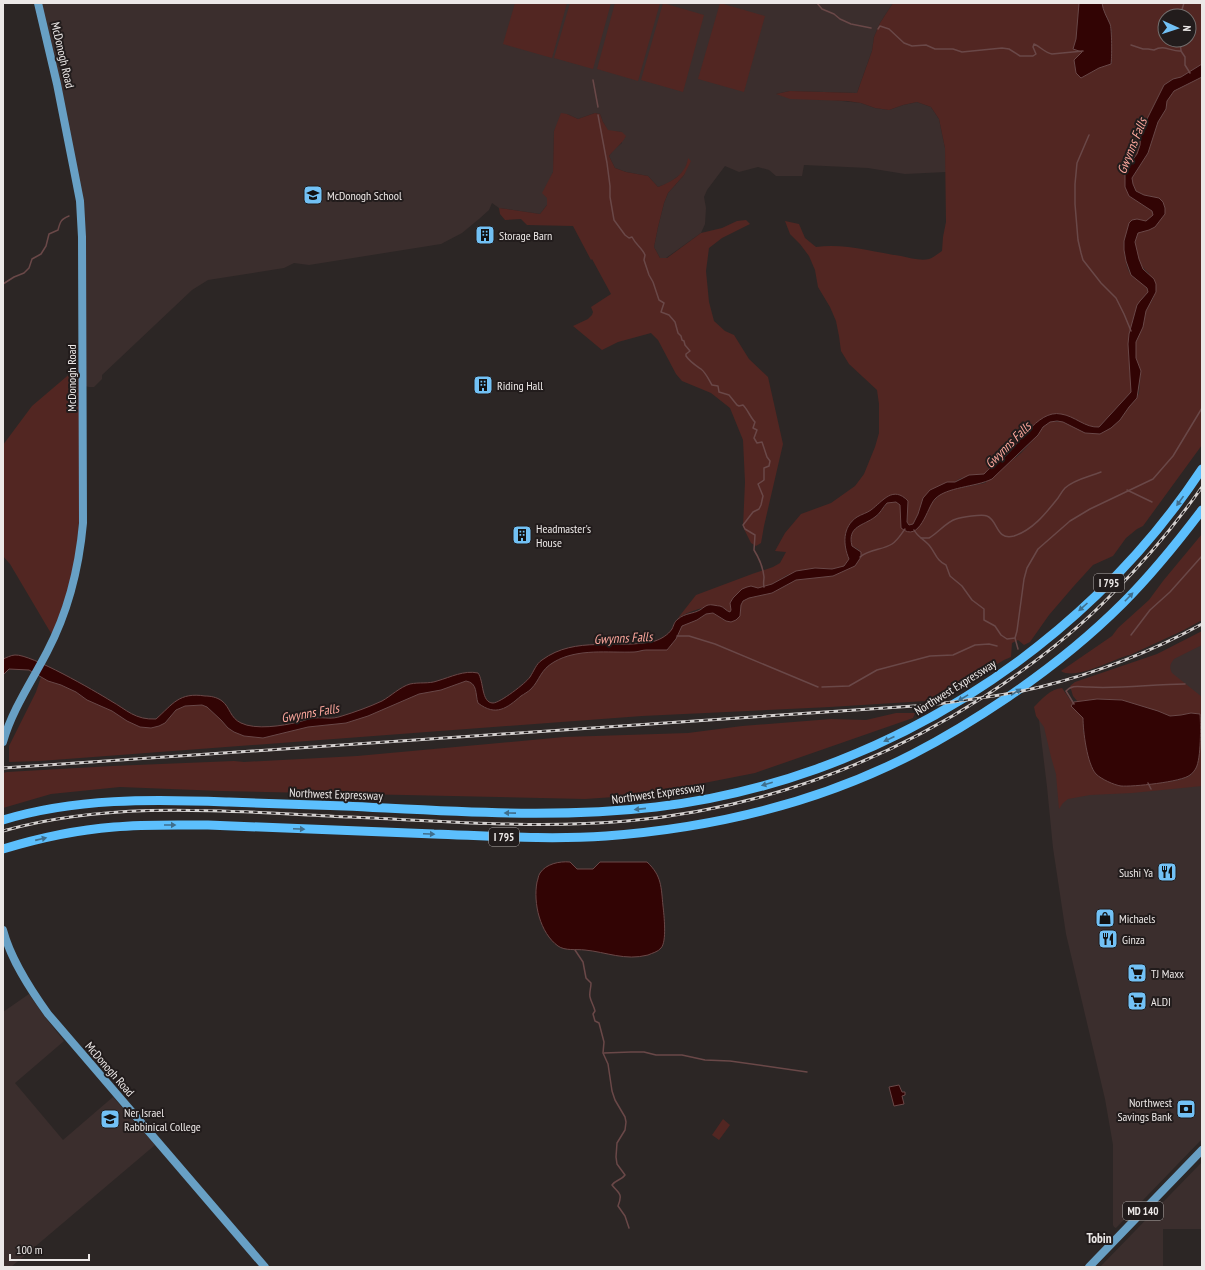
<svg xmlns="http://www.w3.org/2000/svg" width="1205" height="1270" viewBox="0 0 1205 1270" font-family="'PT Sans Narrow',sans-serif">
<rect width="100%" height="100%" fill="#2c2625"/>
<g fill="#3b2e2d">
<polygon points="40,3 893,3 880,23 874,37 872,51 857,93 790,91 776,94 861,103 875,108 889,110 903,105 917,102 931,107 939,119 945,148 946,172 905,174 868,168 804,165 802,176 776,176 769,170 758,167 739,172 725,166 707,190 704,197 706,208 705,224 701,233 666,258 660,258 654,247 658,227 664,203 668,193 684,175 687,164 684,172 669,183 658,187 648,176 626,172 615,168 609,156 614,149 622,143 622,132 608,131 603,122 600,114 595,113 578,119 567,114 554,131 553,172 549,182 547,205 540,214 499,208 492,203 489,210 479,219 462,233 441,244 309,265 294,263 284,268 208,280 192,290 102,375 102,379 94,387 89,387 85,386 84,213"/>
<polygon points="1202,636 1202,1139 1116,1228 1114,1227 1113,1225 1113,1145 1105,1099 1066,934 1053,848 1047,787 1038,712 1192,697 1147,662"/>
<polygon points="29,994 45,1017 64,1041 15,1083 63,1140 113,1097 155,1145 11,1267 3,1267 3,1012"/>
<polygon points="1202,1162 1202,1229 1163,1229 1163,1267 1100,1267"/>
</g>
<g fill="#522622" fill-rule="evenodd">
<polygon points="515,3 567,3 552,58 503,44"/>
<polygon points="570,3 611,3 593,69 554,58"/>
<polygon points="615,3 660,3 638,81 597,69"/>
<polygon points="663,3 704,15 683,92 641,80"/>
<polygon points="720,3 765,16 744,92 698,79"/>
<path d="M893,3H1079L1076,39L1073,49L1082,52C1070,63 1074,65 1081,78L1099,68L1111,64L1112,62C1111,51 1113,38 1111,27C1109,19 1103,12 1102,3H1202V64L1181,77L1173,79L1164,85L1141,131L1140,145L1137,154L1129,163V196L1152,211L1153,215L1146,221L1129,223C1129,230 1126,235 1124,241C1123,249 1126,269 1131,275C1137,281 1146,283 1148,292L1137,305L1129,334L1128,344L1131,392L1099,427H1094L1086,425L1069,416L1040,421L1022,437L1000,461L992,465L984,474L961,478L954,482H947L923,498L918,514L913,524L909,525L907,522L908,501L901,496L891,495C884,500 876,507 869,512C865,514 861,515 857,517C842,527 843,545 849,559L844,566L832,569L815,568L787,575L772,584L737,594C730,600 731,601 731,610L730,612C726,611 725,608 722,607C712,603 687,612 678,618L696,595L752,574L773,567L780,563L786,552L775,551L785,533L801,514L831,503L855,486L864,474L875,447L879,433V404L877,390L849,364L841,351L839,336L836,321L830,307L818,287L815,270L809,256L800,244L790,234L785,221L799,224L805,238L816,247C844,243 873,252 901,256C910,258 921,261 929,259C933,258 939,253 942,251L943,237L946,222L945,148L939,119L931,107L917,102L903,105L889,110L875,108L861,103L847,101L790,99L776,94L790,91L857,93L872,51L874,37L880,23ZM1165,16H1189V40H1165Z"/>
<path d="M1202,77V445L1143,526L1137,529L1126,538L1113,556L1093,565L1073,587L1049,615L1030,642L1024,645L1018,640L1012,643L1011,657L1004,660L966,683L949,698L942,700L830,707L642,716L40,761L9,762V746L36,692L41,677L48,681L61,685L76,692L87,700L112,711L127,721L165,723L176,710L185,706L202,705L207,707L221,720L228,728L234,732L244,736L263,738L308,727L346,723L368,716L419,694L441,690L466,681C478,683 475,695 478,703C496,717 507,708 521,696C524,694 528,692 531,689C540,680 540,670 554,662C578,648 608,652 634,652C638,652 642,650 646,650C653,650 660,650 667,650L676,639L682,626L697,620L706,614L713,613L726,621L731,622L741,611V605L743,601L749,598L772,593L796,580L833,576L855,566L861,557V552L858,549L852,546C847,526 863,526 875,517C880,514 884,507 887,503L896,502L900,505L901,521L911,531L916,529L920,525L931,504L942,492L985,483L1021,453L1038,435L1043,427L1050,422H1063L1085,433L1100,434L1111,428L1120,420L1129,407L1137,398L1139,393L1141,371L1136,358V342L1143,327L1146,311L1154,297L1149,273C1138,266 1131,245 1138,233L1155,227L1152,196L1144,195L1136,191L1133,184L1132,178L1148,153L1158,122L1166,109L1167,101L1174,91Z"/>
<path d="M561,113L567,114L578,119L595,113L600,114L603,122L608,130L622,132L626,136C622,144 615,148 609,156L615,168L626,172L648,176L658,187C672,182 686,174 688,158L691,161L684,175L668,193L664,203L658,227L654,247L660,258H667L701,233L722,228L737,221L746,220L750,224L722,238L709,248L706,271L709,302L714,321L725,331L734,335L749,359L768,377L783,444L764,526L761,543L756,546L751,543L743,527L745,482L743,440L730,408L711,393L682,381L676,374L658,340L651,333L618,342L602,350L573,326L588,319L592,315L593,312L591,307L611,294L592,259L591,260L573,226L527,225L521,219L505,220L500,214L499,208L540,214L547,205V198L542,193L553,172L554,131Z"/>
<polygon points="79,366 79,522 75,562 65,599 52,635 10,564 3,556 3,445 32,406"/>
<path d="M1202,534V620L1184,630L1130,655C1114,658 1076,681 1061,671L1112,636L1118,628L1149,600L1163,581Z"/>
<path d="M1202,631V645L1174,659C1170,664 1169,667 1172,673L1202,697V786L1132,793L1090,795L1068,799L1063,803L1059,809L1056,774L1051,757L1044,727L1036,716L1034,707C1042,699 1050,689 1062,688L1071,701L1074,702L1071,706L1083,718V732L1145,784C1156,783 1183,782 1191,775C1202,764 1201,728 1199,714L1191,713L1181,715L1170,716L1158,711L1122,700L1097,699L1078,702L1073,696L1070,686L1075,682L1157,654Z"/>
<polygon points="896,713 915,713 913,718 755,773 643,795 585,799 221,791 120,787 51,794 3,808 3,773 7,772 112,766 234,761 244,762 357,756 564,737 688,733 742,726 831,719 866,720"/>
<polygon points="723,1119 730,1125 719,1140 712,1135"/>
</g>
<g fill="#320404" stroke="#6a4848">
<path d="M1079,3H1102C1103,11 1107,17 1110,24C1112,28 1112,59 1111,64L1099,68L1081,78L1076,73L1074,60L1082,52L1073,49L1076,39Z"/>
<path d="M1202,64V77L1174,91L1167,101L1166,109L1158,122L1148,153L1132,178L1133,184L1136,191L1144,195L1159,198L1163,202L1165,208V214L1155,227L1149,230L1138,233L1135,242L1139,259L1143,269L1154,279L1156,284V292L1146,311L1143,327L1136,342V358L1141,371L1137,398L1129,407L1120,420L1111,428L1100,434L1085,433L1063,422L1057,421L1050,422L1043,427L1038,435L992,479C976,487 946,487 935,499C927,507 920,544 901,528L900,505L896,502L887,503C883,507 880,514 875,517C863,526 847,526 852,546L861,552V557L855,566L833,576L796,580L772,593L749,598L743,601L741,605L740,616L736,620L731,622L726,621L713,613L706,614L697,620L682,626L676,639L667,650C660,650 653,650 646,650C642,650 638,652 634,652C608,653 578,648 554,662C540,670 540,680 531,689C528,692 524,694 521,696C507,708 496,717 478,703C475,694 478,683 466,681L441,690L419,694L368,716L346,723L308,727L263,738L244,736L234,732L228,728L221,720L207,707L202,705L185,706L176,710L165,723L159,726L151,728L140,727L127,721L112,711L87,700L76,692L61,685L48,681L29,670L9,669L3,675V659C6,658 11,655 15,655C31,654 95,691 111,701C127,710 135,720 156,719C173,704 179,692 205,696C210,696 217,697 222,701C230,707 230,718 241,723C255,730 283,726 298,722C304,721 309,718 315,718C326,717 330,720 342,716C355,712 369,707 382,701C391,696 400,687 410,684C419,682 429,684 437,681C451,677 464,670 478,673C484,681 481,703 493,703C500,703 526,683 530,677C534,671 536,664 542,660C576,635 617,650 655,641C661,639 668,635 672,629C674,625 674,622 678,619C685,613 693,614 700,610C703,608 705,606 708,605C711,604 717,606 720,606C724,607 726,611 730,612L731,610L730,603L733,598L742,589L747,587L751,586L758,588L772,584L796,571L815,568L832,569L844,566L849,559C843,545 842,527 857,517C862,514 867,513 871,510C883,501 893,485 908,501L907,522L909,525L913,524L918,514L923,498L930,490L947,482H955L969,475L984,474C989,468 994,465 1000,461C1017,448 1037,409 1061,414C1075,416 1085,428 1099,427L1131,392L1128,344L1129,334L1137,305L1140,301L1148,292L1147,288L1131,275L1126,261L1124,250V241L1129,223L1132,220L1137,219L1146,221L1153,215L1152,211L1129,196L1125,187V170L1137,154L1140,145L1141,131L1164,85L1173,79L1181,77Z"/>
<path d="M1097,699L1122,700L1158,711L1170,716L1181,715L1191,713L1200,714C1201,725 1201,759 1196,768C1195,770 1192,774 1190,775C1182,782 1132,787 1121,786C1114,785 1101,779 1096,774C1087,764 1083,731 1083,718L1071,706L1074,702Z"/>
<path d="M570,862L577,869H593L600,862H647C662,876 661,887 663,906C664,915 667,942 661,948C658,952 652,953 648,955C625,961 606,952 585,950C576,949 565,951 558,946C540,933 533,903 537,882C538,880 538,876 540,873C546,864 559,861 570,862Z"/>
<polygon points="899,1085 902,1092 905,1092 905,1095 902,1096 904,1104 894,1106 889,1087"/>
</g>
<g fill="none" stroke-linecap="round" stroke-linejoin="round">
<g stroke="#6a4848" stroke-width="1.5">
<polyline points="817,3 822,9 834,14 840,19 851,24 871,28"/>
<polyline points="1180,16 1184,3"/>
<path d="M878,29L880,26L889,29L904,43L912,46L926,45L935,49H953L962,52L1002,48L1009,49L1020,56H1033L1036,54L1033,47L1034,44C1041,47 1045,53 1052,54L1083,51"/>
<polyline points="1180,40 1181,51 1185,57 1185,65 1190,73"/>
<path d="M1131,45L1143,49H1148L1154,50C1165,44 1171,52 1181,51"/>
<polyline points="593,80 598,107"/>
<path d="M598,115L607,163L610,186V197L614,220L625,235L629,238L632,237C636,245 642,248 645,255L644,260L649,275L653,282L659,300L664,303L661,312L669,315L675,322L678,333L681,336L682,340L684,341L685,345L690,351L686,354V356C690,362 695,365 701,369C706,373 709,380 712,385L718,386L719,392L729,395L737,405L739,406L743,405C748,410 750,417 755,422L753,428L757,430L754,438L757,443L762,442L767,457L770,461L769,466L764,468V480L758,484L763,496L761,505L759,509L753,512L743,525L745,529L755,535L754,550C759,558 763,567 764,577C764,580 763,583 764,587"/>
<polyline points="1089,135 1077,163 1075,184 1075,204 1078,240 1081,253 1083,260 1101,283 1116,298 1124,314 1131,331"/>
<path d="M3,284L14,277L24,273L29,268L32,259L41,254L46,246L49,234L58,230C60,222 61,219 69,216"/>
<polyline points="1127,490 1152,502"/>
<path d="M914,530C917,536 923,539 928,544C935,551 936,561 946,565L950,576L962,586L972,600L984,609V620L995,626L1001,635L1007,639L1015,638L1017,631L1024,579L1027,568L1038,549L1070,521L1090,509L1153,479L1173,456L1202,408"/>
<path d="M921,538H929C938,533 946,522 956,519C961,517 982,514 987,516C998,520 996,541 1014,536C1033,530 1046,513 1058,498C1060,495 1062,491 1065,488C1075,479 1089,477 1101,472"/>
<path d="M860,557C869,549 883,550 892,544C898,540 901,534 905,529"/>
<polyline points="1131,635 1150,610 1170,592 1202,556"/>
<polyline points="677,636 689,636 715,644 818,687"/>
<polyline points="1015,638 1018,649"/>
<polyline points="822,687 849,686 877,670 930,656 953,655 975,645 989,644 997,646"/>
<path d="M1074,704L1066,691C1072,684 1080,687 1089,687C1121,689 1153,684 1185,684"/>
<polyline points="1148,783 1151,789"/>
<path d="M575,950L583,962L586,978L591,983C591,988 589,993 590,997C591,1002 594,1006 595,1011L593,1014L595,1021L599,1023L604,1042L603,1053L608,1064L612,1091L615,1100L625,1117L626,1122L625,1130L617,1143L616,1157L617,1164L625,1175C622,1180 615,1180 612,1185C619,1194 623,1193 618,1206L625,1216L629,1228"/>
<polyline points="604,1053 631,1052 644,1052 656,1055 682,1055 705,1060 730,1061 807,1072"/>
</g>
<g stroke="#68a0c5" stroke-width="8">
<path d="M3,742C12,710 32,681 47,652C68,612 79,568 83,523L82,237L80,201L73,165L57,84L38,3"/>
<path d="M3,930C11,960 30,989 48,1014L265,1267"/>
<polyline points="1089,1267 1202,1150"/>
</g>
<g stroke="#5cbffd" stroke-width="9">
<path d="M3,820C75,798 152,799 226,802C266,803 306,805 345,806C449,811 553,819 656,807C875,781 1081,652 1202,469"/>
<path d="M3,849C39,838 76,830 114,827C145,824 177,825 208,825C284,828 359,831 434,834C491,836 549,840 606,836C712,828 818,803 913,754C946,737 977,718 1008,697C1049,669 1088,638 1123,603C1152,574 1177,543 1202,510"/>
</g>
<defs>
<g id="rail">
<path d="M3,768L929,705C966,700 1004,696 1040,687C1096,673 1151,652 1202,624"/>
<path d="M3,831C116,799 235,812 351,817C442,821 536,829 627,821C758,809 875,767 985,696C1031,666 1075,633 1113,593C1146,560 1175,525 1202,487"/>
</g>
</defs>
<use href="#rail" stroke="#d4d0cf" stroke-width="3"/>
<use href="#rail" stroke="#221c1c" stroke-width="1.5" stroke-dasharray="4.5" stroke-linecap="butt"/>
</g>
<defs><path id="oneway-solid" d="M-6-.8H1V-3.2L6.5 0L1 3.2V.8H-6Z"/></defs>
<g fill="#3f6e8c">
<use href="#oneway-solid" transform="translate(1180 501) rotate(126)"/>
<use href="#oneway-solid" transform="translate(1129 597) rotate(-46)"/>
<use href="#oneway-solid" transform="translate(1083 607) rotate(138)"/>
<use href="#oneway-solid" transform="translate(1016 692) rotate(-33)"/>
<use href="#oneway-solid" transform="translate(963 698) rotate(149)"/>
<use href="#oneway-solid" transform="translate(889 739) rotate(156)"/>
<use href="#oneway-solid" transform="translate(767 784) rotate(164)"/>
<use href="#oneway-solid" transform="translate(640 809) rotate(174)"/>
<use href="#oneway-solid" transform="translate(510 813) rotate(-179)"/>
<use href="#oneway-solid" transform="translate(170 825)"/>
<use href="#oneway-solid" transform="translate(299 829) rotate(2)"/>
<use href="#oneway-solid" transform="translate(429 834) rotate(2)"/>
<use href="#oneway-solid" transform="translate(41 839) rotate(-13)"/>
</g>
<defs>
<symbol id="school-square" viewBox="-11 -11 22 22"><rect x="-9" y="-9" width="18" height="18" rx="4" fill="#72c1f5" stroke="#221c1c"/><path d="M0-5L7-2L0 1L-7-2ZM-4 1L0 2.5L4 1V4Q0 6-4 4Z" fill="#111"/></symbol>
<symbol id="building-square" viewBox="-11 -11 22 22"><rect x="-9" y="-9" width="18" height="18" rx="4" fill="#72c1f5" stroke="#221c1c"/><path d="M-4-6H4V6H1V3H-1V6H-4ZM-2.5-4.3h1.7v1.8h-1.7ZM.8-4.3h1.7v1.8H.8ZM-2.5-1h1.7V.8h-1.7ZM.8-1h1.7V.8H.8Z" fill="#111"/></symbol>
<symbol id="restaurant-square" viewBox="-11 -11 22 22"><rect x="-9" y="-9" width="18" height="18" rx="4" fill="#72c1f5" stroke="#221c1c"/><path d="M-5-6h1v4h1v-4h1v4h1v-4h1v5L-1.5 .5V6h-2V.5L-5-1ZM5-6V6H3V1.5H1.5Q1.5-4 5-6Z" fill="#111"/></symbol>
<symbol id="shop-square" viewBox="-11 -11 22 22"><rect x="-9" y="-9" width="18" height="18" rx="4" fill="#72c1f5" stroke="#221c1c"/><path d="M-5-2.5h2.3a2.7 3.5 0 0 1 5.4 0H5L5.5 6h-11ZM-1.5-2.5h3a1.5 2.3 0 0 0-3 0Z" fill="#111"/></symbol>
<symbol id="supermarket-square" viewBox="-11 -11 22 22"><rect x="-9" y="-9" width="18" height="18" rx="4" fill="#72c1f5" stroke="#221c1c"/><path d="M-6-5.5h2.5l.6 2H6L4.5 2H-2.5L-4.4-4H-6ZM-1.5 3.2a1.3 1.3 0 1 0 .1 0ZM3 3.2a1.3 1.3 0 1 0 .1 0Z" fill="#111"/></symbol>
<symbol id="bank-square" viewBox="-11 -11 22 22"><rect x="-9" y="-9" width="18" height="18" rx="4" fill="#72c1f5" stroke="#221c1c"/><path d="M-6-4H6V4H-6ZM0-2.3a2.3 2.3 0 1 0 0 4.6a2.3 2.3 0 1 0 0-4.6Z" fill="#111"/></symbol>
<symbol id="university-square" viewBox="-11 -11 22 22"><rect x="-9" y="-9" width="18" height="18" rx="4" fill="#72c1f5" stroke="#221c1c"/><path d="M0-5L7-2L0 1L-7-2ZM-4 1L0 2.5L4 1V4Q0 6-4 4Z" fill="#111"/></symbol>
</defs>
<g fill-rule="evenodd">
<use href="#school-square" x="302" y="184" width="22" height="22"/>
<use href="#building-square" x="474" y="224" width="22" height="22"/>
<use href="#building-square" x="472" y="374" width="22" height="22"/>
<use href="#building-square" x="511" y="524" width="22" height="22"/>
<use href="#restaurant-square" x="1156" y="861" width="22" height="22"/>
<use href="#shop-square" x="1094" y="907" width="22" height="22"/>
<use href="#restaurant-square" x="1097" y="928" width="22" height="22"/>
<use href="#supermarket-square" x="1126" y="962" width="22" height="22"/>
<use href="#supermarket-square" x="1126" y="990" width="22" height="22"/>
<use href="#bank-square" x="1175" y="1098" width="22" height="22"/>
<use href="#university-square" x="99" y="1108" width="22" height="22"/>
</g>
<g text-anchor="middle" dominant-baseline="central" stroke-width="4" stroke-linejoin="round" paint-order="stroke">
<g fill="#221c1c" stroke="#afabaa" stroke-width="1">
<rect x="1094" y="574" width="30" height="18" rx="3"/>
<rect x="489" y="828" width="30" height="18" rx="3"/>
<rect x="1123" y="1202" width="40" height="18" rx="3"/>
</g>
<g font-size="11" font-weight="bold" fill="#ece8e7">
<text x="1109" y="583">I 795</text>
<text x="504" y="837">I 795</text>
<text x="1143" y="1211">MD 140</text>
</g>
<g font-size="12" fill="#ece8e7" stroke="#221c1c">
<text transform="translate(63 55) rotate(77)">McDonogh Road</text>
<text transform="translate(71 378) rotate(-90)">McDonogh Road</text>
<text transform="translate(955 687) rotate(-32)">Northwest Expressway</text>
<text transform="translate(658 793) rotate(-8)">Northwest Expressway</text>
<text transform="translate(336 794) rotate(2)">Northwest Expressway</text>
<text transform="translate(110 1069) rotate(49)">McDonogh Road</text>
</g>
<g font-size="12" fill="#ece8e7" stroke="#221c1c" text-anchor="start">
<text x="327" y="195">McDonogh School</text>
<text x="499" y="235">Storage Barn</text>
<text x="497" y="385">Riding Hall</text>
<text x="536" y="528">Headmaster's<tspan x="536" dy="14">House</tspan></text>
<text x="1153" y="872" text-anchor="end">Sushi Ya</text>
<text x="1119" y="918">Michaels</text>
<text x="1122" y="939">Ginza</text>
<text x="1151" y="973">TJ Maxx</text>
<text x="1151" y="1001">ALDI</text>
<text x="1172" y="1102" text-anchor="end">Northwest<tspan x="1172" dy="14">Savings Bank</tspan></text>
<text x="124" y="1112">Ner Israel<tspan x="124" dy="14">Rabbinical College</tspan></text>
</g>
<g font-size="13" font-style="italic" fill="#fda79d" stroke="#221c1c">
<text transform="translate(1132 146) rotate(-68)">Gwynns Falls</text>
<text transform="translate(1008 445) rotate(-45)">Gwynns Falls</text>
<text transform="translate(623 638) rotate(-3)">Gwynns Falls</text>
<text transform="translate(310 713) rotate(-10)">Gwynns Falls</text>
</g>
<g font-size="13" font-weight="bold" fill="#ece8e7" stroke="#221c1c">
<text x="1099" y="1238">Tobin</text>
</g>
</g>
<rect width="1205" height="1270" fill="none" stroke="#ece8e7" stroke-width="8"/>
<g transform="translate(1177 28) rotate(93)"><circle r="19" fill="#221c1c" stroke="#736e6d"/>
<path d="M0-3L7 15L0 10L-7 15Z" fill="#72c1f5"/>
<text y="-6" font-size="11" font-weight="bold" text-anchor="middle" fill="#ece8e7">N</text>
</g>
<path d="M10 1254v6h79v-6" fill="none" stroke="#ece8e7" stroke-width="2"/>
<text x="16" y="1254" font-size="12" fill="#ece8e7" stroke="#221c1c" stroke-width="3" paint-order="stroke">100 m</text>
</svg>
